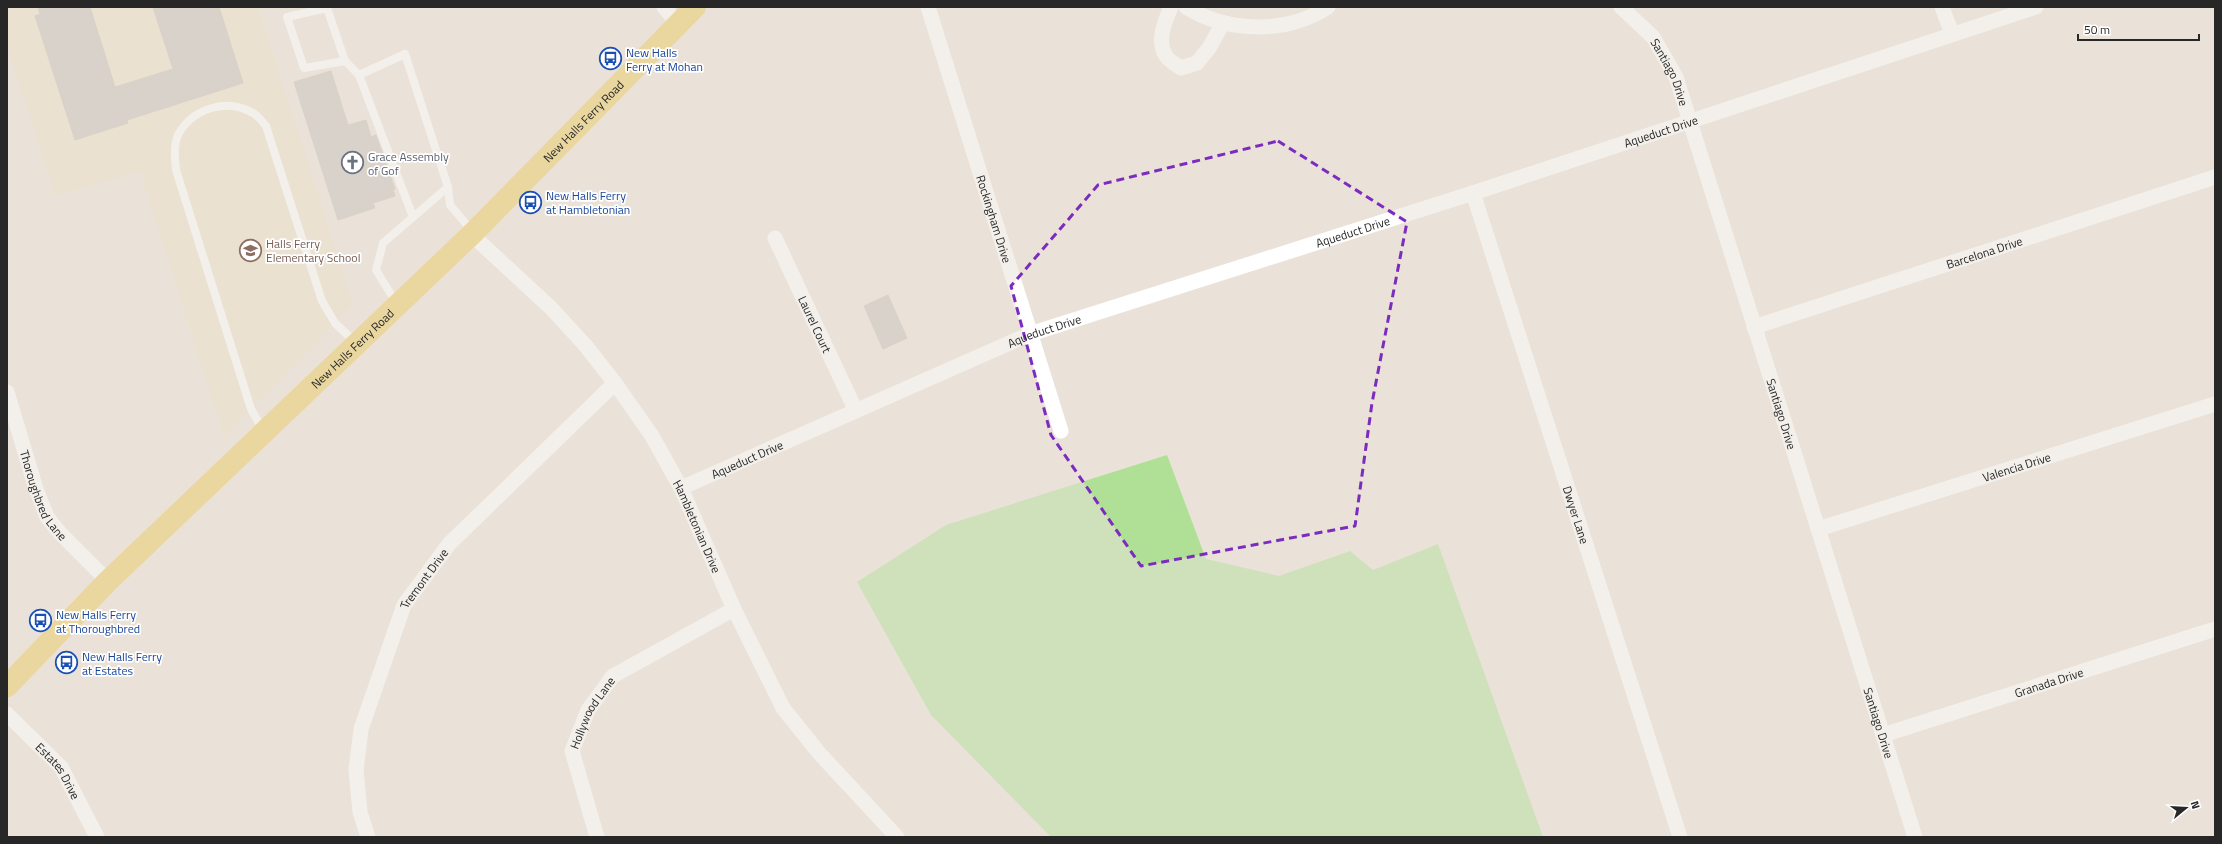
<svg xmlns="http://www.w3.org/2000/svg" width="2222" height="844" viewBox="0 0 2222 844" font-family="'Titillium Web',sans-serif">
<rect width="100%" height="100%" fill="#eae2d9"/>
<polygon fill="#ebdfc8" points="7,7 258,7 353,304 224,437 140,171 55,196 7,45"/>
<polygon fill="#afe096" points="1167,455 1206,559 1279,576 1350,551 1373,570 1438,544 1543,837 1051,837 931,715 857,582 946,525"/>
<g fill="#c5bfb8" stroke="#c4beb3">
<polygon points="38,7 90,7 115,87 173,69 153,7 219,7 243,83 127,120 128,123 75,140 35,16 40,14"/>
<polygon points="331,71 348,125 366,120 371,137 376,135 395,189 393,190 395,196 373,203 375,208 338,220 294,82"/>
<polygon points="888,295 907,338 883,349 864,306"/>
</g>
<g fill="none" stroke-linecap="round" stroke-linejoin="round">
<g stroke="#fff" stroke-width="8">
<polyline points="345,61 304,68 287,17 327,8 345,61 359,75"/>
<polyline points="413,217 359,75 405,54 448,187 450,205 473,232"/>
<polyline points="397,304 376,270 383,243 448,187"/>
<path d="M264,432L251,409L176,170C175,158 173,144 179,133C194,108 227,98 253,113C257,115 262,121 266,126L322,301L335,323L356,343"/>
</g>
<g stroke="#fff" stroke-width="15">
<polyline points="664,7 678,24"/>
<path id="s1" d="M928,7L1061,431"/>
<path d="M1171,7C1165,21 1156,41 1166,56C1169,61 1177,65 1181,68L1197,63L1209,48L1223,23"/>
<path d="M1186,7C1228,33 1287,34 1328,7"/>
<path id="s2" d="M1621,7L1653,37L1676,77L1915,837"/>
<polyline points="1942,7 1952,34"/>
<path id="s3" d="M1473,193L1680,837"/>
<path id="s4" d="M472,235L551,308L585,345L615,383L652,436L681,488L734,609L783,708L819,753L897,837"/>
<path id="s5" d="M775,238L855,409"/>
<path id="s6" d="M1754,327L2215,177"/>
<path id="s7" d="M7,392L36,489L47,517L60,533L108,581"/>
<path id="s8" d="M681,488L1030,334L1473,193L2036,7"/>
<path id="s9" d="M1818,529L2215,404"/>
<path id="s10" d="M7,714L61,767L97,837"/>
<path id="s11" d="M1883,735L2215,629"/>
<path id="s12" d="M368,837L360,812L356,770L361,729L404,605L449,544L615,383"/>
<path id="s13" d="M597,837L572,751L588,710L613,676L734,609"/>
</g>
<path stroke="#ecc95b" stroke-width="22" id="s14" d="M7,686L108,581L473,233L695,7"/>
</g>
<path d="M0 0H2222V844H0ZM1278,141L1407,222L1372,403L1355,526L1141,566L1051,435L1011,286L1098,185Z" fill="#eae2d9" fill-opacity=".55" fill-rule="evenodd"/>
<path fill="none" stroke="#7b2cbf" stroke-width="3" stroke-dasharray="8 5" stroke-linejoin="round" d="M1278,141L1407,222L1372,403L1355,526L1141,566L1051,435L1011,286L1098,185Z"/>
<defs>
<symbol id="bus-ring" viewBox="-11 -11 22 22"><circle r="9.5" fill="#fff" stroke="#1a4fb4" stroke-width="1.5"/><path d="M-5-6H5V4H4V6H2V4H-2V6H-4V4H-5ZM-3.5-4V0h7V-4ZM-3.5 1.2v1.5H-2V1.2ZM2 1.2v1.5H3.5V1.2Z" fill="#1a4fb4"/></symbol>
<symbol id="church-ring" viewBox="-11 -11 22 22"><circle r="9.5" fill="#fff" stroke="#6b7280" stroke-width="1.5"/><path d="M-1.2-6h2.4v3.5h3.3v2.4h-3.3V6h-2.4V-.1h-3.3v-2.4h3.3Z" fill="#6b7280"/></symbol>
<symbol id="school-ring" viewBox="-11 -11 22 22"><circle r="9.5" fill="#fff" stroke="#8d6e63" stroke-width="1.5"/><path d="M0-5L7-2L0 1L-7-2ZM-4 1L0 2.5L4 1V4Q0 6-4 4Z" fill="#8d6e63"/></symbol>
</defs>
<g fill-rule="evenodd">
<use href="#bus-ring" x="598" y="46" width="25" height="25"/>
<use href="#church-ring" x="340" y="150" width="25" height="25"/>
<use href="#bus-ring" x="518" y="190" width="25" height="25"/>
<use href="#school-ring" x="238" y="238" width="25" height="25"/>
<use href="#bus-ring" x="28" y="608" width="25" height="25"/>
<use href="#bus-ring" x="54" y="650" width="25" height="25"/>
</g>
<g text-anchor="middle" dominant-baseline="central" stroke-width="3.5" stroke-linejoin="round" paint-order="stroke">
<g font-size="12" fill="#164399" stroke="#fff" text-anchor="start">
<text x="626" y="52">New Halls<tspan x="626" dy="14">Ferry at Mohan</tspan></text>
<text x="546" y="195">New Halls Ferry<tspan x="546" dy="14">at Hambletonian</tspan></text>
<text x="56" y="614">New Halls Ferry<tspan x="56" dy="14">at Thoroughbred</tspan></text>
<text x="82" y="656">New Halls Ferry<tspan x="82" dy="14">at Estates</tspan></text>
</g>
<g font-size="12" fill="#272727" stroke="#fff">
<text stroke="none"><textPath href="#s2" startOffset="83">Santiago Drive</textPath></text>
<text stroke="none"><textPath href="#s14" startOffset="807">New Halls Ferry Road</textPath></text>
<text stroke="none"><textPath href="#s8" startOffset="1044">Aqueduct Drive</textPath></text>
<text stroke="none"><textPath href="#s1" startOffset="222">Rockingham Drive</textPath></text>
<text stroke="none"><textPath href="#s8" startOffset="720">Aqueduct Drive</textPath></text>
<text stroke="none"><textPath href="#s6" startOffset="242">Barcelona Drive</textPath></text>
<text stroke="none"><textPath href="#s5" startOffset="95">Laurel Court</textPath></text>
<text stroke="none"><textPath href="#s8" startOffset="396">Aqueduct Drive</textPath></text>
<text stroke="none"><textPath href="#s14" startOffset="483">New Halls Ferry Road</textPath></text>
<text stroke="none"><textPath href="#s2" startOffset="443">Santiago Drive</textPath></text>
<text stroke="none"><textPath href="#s8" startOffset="72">Aqueduct Drive</textPath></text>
<text stroke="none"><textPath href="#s9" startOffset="208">Valencia Drive</textPath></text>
<text stroke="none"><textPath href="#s7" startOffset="110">Thoroughbred Lane</textPath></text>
<text stroke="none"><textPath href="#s3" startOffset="338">Dwyer Lane</textPath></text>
<text stroke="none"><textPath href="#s4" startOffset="372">Hambletonian Drive</textPath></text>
<text stroke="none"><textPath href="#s12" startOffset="274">Tremont Drive</textPath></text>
<text stroke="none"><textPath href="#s11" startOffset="174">Granada Drive</textPath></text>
<text stroke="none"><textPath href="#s13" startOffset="133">Hollywood Lane</textPath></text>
<text stroke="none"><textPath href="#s2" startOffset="767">Santiago Drive</textPath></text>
<text stroke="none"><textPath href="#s10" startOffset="77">Estates Drive</textPath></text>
</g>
<g font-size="12" fill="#5b616d" stroke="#fff" text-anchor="start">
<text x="368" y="156">Grace Assembly<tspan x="368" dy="14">of Gof</tspan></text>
</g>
<g font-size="12" fill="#785e54" stroke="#fff" text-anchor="start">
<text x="266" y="243">Halls Ferry<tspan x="266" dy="14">Elementary School</tspan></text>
</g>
</g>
<rect width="2222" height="844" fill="none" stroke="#272727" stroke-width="16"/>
<g transform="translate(2186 808) rotate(72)" stroke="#ffffff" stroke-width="3" paint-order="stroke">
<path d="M0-3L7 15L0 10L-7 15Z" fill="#272727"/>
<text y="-6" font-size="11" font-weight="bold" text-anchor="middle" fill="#272727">N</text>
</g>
<path d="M2078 34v6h121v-6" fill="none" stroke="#272727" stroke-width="2"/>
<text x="2084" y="34" font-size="12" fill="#272727" stroke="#ffffff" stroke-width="3" paint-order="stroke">50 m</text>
</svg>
